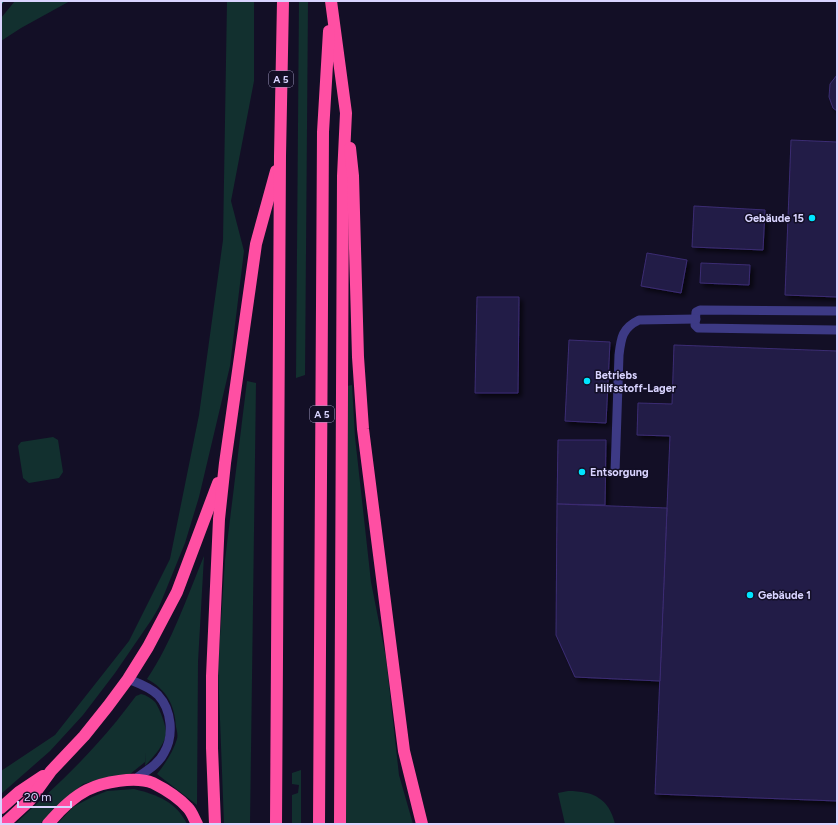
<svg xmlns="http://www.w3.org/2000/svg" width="838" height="825" viewBox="0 0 838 825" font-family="Figtree,sans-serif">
<defs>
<filter id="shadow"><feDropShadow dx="3.5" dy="3.5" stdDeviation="2" flood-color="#0009"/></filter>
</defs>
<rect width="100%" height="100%" fill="#130f26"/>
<g fill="#12302f">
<polygon points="15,1 70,1 21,28 1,41 1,18"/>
<polygon points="227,1 254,1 254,81 231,201 244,251 230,366 199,497 185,543 159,607 152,619 115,673 83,715 50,751 1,794 1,771 55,735 129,641 170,559 199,415 223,240"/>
<polygon points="299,1 308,1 305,375 296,378"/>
<polygon points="247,381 256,383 250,824 224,824 218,667 225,560"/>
<polygon points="352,385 355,437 371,582 386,658 399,775 413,824 345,824 347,386"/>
<polygon points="53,437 58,440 63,472 59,478 29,483 23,478 18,446 21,442"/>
<path d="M204,556L198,662L197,805L157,774C165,764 173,752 177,739C178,735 177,731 176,727C175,705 166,689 147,679C172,642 187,597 204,556Z"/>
<path d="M141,694C146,695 151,698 155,702C159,707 167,727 166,734C164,746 153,757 145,766L146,752L145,762L130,774L112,776L83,784L68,797L40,824H15C42,799 70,774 95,746C110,730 123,713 136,696Z"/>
<polygon points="301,770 301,824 292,824 292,795 298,793 299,785 292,784 292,773"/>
<path d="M134,789C158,795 176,802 187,824H57L73,807L92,797L107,791Z"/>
<path d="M568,791C594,791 609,799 615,824H565L558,793Z"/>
</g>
<g fill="#241b47" stroke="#3b2d73" filter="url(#shadow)">
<polygon points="837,75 837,111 833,108 829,97 830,84"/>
<polygon points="791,140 837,142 837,297 785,295"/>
<polygon points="694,206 765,210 763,250 692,247"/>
<polygon points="647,253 687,260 681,293 641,286"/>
<polygon points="701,263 750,265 749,285 700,283"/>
<polygon points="477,297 519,297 518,393 475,393"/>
<polygon points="569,340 610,342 606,423 565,421"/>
<polygon points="674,345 837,351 837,801 655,794 670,436 637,435 638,403 672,404"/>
<polygon points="558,440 606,440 605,505 557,504"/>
<polygon points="557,504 667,508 660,681 575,677 556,635"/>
</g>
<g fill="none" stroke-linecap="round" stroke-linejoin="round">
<polyline stroke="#2fb8b0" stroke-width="2.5" stroke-dasharray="2 3" stroke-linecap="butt" points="1,3 2,1"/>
<g stroke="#3d3a85" stroke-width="9">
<polyline points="837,311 700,310 696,312 695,325 698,328 837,330"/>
<path d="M615,472L619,355C621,338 622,328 639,320L696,319"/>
<path d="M128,679C138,683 150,687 158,695C172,710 174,736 164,753C158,765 144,772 134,780"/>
</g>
<g stroke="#ff4fa3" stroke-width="12">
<polyline points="331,1 346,113 343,176 340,824"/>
<polyline points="350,148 353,176 358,357 363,429 404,751 422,824"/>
<polyline points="1,808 19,792 43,776"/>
<polyline points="4,824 30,800 51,771 84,736 108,706 128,679 148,647 177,592 218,483"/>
<path d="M48,824C59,811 71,798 87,790C103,782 135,776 153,783C165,789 179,798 188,808C192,812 194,819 197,824"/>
<polyline points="215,824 212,748 212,676 219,519 225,463 256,244 276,171"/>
<polyline points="276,824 280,156 283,1"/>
<polyline points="319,824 323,132 329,31"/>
</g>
</g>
<g fill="#00e5ff" stroke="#130f26" stroke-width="1.5">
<circle cx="812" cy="218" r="4"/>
<circle cx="587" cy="381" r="4"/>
<circle cx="582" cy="472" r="4"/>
<circle cx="750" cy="595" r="4"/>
</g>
<g text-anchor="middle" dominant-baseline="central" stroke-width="3" stroke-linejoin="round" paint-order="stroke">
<g fill="#130f26" stroke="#9e99be" stroke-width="1">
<rect x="269" y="71" width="24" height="16" rx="3"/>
<rect x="310" y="406" width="24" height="16" rx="3"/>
</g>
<g font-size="10" font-weight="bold" fill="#d9d4ff">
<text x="281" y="79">A 5</text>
<text x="322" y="414">A 5</text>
</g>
<g font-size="11" font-weight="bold" fill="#d9d4ff" stroke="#130f26" text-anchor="start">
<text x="804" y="218" text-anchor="end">Gebäude 15</text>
<text x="595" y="375">Betriebs<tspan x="595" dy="13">Hilfsstoff-Lager</tspan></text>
<text x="590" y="472">Entsorgung</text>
<text x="758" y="595">Gebäude 1</text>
</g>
</g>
<rect width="838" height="825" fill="none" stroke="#d9d4ff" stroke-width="4"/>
<path d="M18 801v6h53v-6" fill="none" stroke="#d9d4ff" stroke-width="2"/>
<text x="24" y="801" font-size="12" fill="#d9d4ff" stroke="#130f26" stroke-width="3" paint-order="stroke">20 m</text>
</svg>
